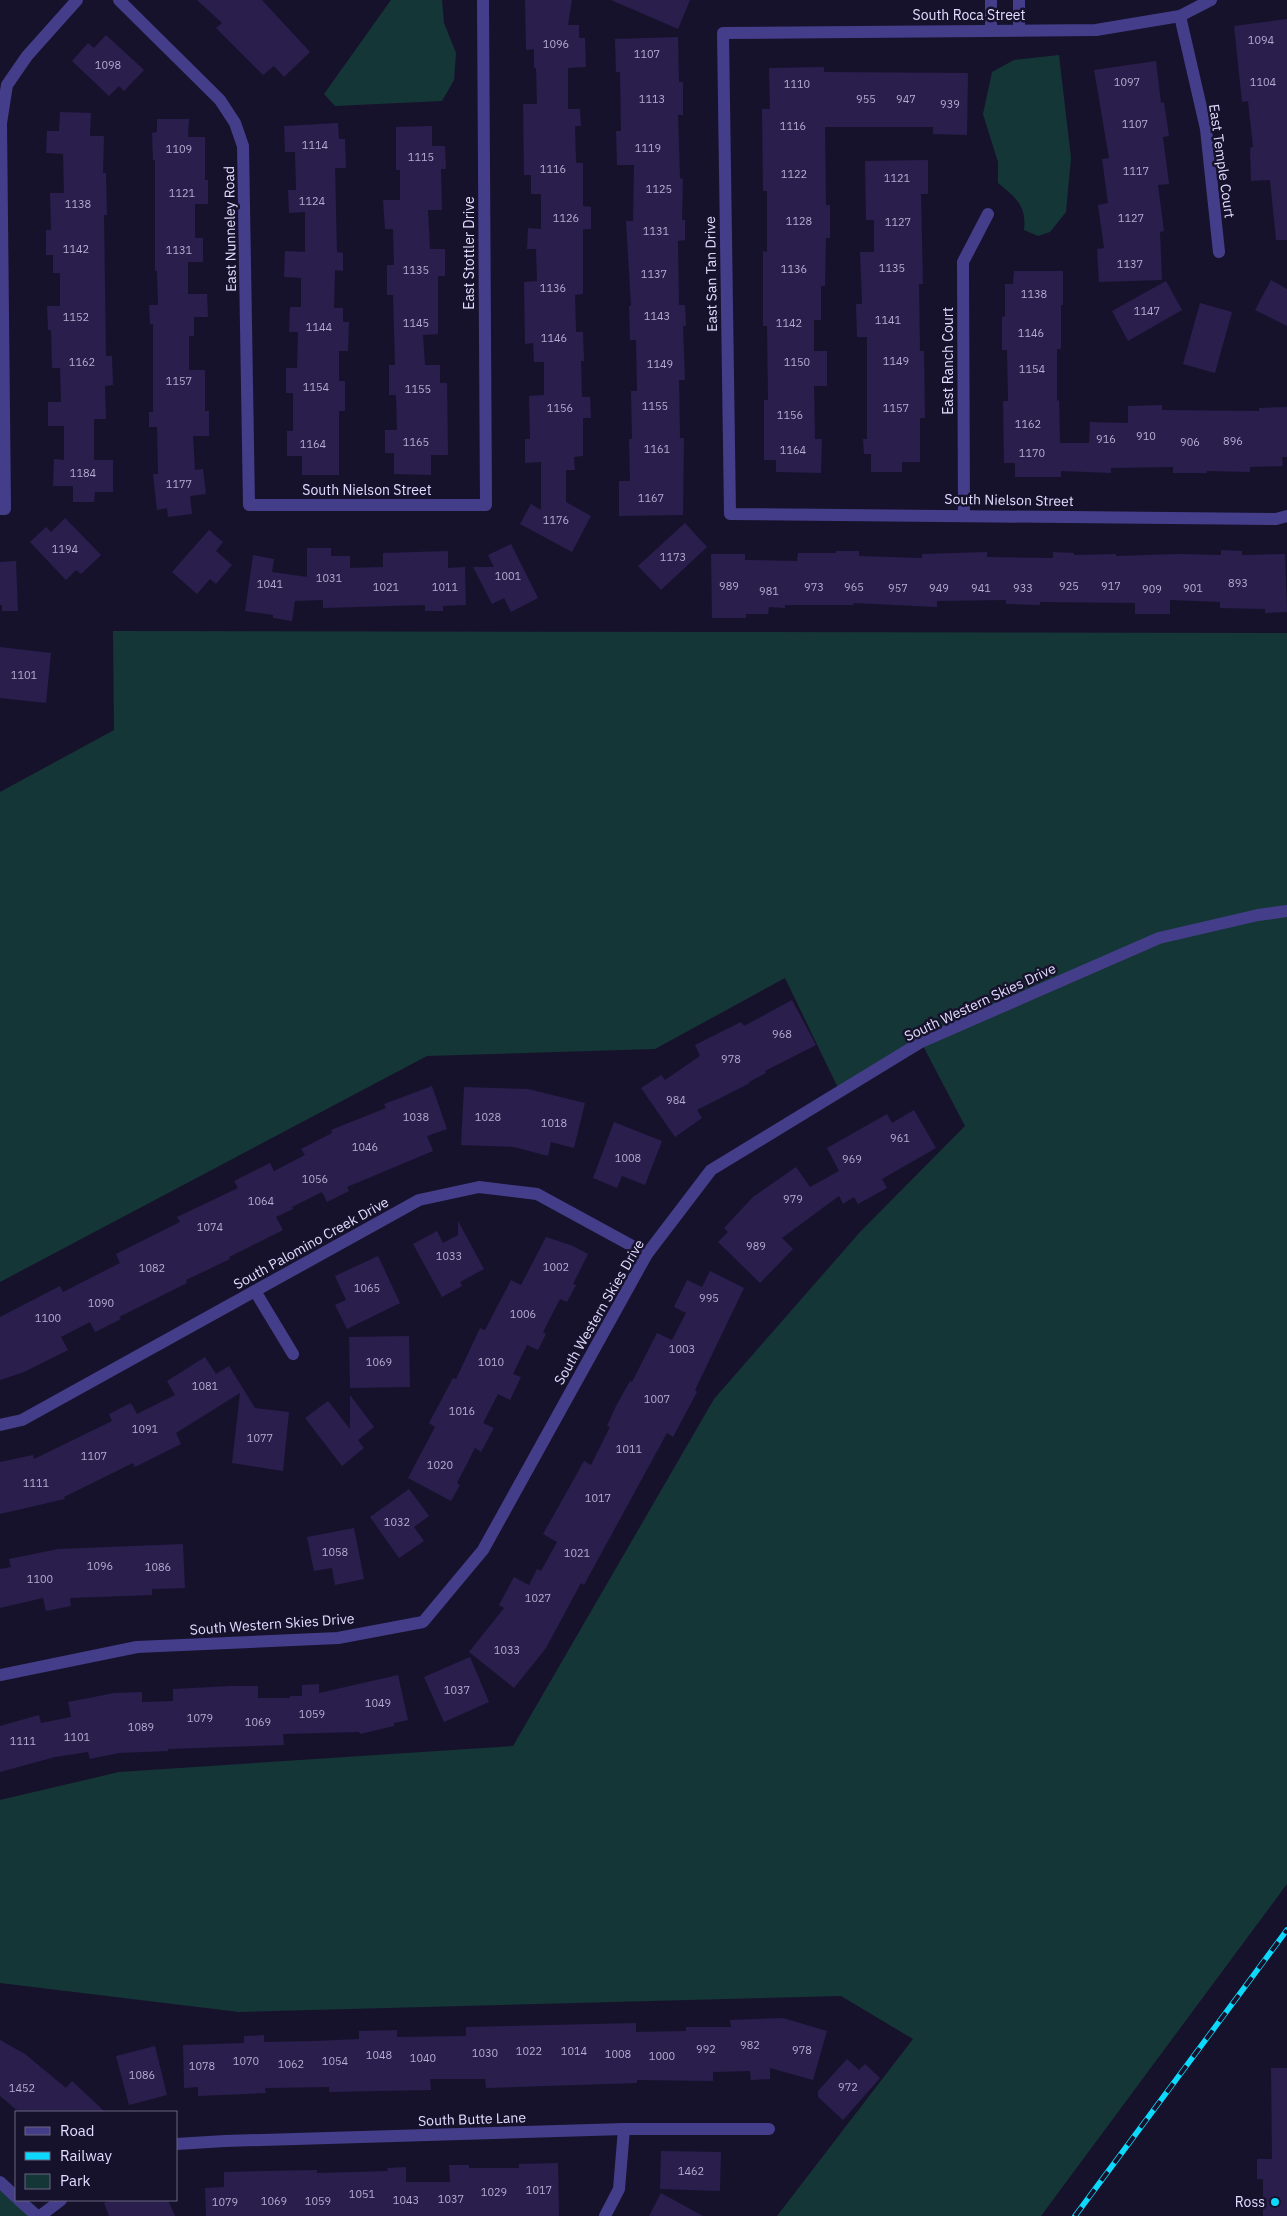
<svg xmlns="http://www.w3.org/2000/svg" width="1287" height="2216" viewBox="0 0 1287 2216" font-family="'IBM Plex Sans',sans-serif">
<rect width="100%" height="100%" fill="#17122c"/>
<g fill="#153636">
<polygon points="391,0 442,0 444,23 456,53 454,80 442,101 335,106 324,94"/>
<path d="M1059,55L1071,158L1066,212L1050,232L1038,236L1024,230C1027,205 1015,197 998,183V162L983,114L992,72L1014,60Z"/>
<polygon points="113,631 1287,633 1287,1884 1041,2216 777,2216 913,2039 841,1996 239,2012 0,1983 0,1800 119,1772 513,1746 714,1399 860,1232 965,1126 921,1042 840,1092 785,978 655,1049 427,1056 0,1282 0,792 114,730"/>
<polygon points="0,2182 37,2216 0,2216"/>
</g>
<g fill="#2a1e4d">
<polygon points="197,0 262,0 310,52 284,77 274,66 263,75 216,28 222,23"/>
<polygon points="525,0 572,0 568,25 579,25 579,38 585,38 586,67 568,68 568,109 580,109 581,126 575,126 576,163 583,163 583,206 591,207 591,229 583,229 583,294 575,295 576,332 583,332 584,361 581,361 582,397 590,397 591,418 583,418 583,456 574,457 575,470 566,470 566,502 591,516 572,552 520,524 531,504 541,510 541,462 525,463 525,439 530,439 529,396 544,395 544,362 534,362 533,343 525,344 524,282 537,281 536,249 527,249 528,228 541,229 541,194 531,194 531,175 524,175 523,104 537,104 536,68 534,68 534,49 526,50"/>
<polygon points="611,0 690,0 678,29"/>
<polygon points="1287,19 1287,240 1276,240 1270,180 1251,181 1250,148 1253,147 1248,101 1242,102 1234,26"/>
<polygon points="106,35 144,70 124,91 119,86 109,96 72,61 88,43 94,48"/>
<polygon points="678,37 679,82 683,82 683,115 678,115 680,178 683,179 682,220 685,220 685,240 678,241 679,305 685,305 686,326 683,326 685,380 679,380 680,438 684,438 683,515 619,516 619,481 630,481 629,439 632,439 631,391 637,391 636,340 630,340 629,306 631,306 626,221 633,221 634,165 617,165 616,131 621,131 620,72 616,72 615,39"/>
<polygon points="1156,61 1161,103 1164,102 1169,136 1163,137 1169,184 1158,185 1164,231 1160,232 1162,280 1099,282 1097,249 1104,248 1098,205 1108,203 1102,159 1109,158 1094,70"/>
<polygon points="824,67 824,72 968,73 967,135 933,134 933,127 825,127 826,205 830,205 830,238 826,238 825,286 821,286 821,320 814,320 814,351 827,351 827,386 814,386 815,439 822,439 821,473 776,472 776,460 764,460 764,400 768,400 767,326 763,326 763,251 767,252 767,191 763,191 762,109 770,109 769,68"/>
<polygon points="60,112 91,113 90,136 104,136 103,173 106,173 107,215 104,215 106,356 112,356 113,385 105,386 106,419 94,419 94,460 113,460 113,492 95,492 94,502 73,502 73,486 53,486 54,459 64,460 64,426 48,426 48,402 61,402 60,368 52,368 51,330 48,330 47,306 60,306 60,273 53,273 53,255 46,255 46,230 51,230 50,193 64,193 63,154 46,153 47,131 59,131"/>
<polygon points="157,119 189,119 188,137 205,137 205,180 208,180 208,204 195,204 195,238 203,238 203,262 188,262 188,294 207,294 208,317 194,317 194,336 189,336 189,370 205,370 205,411 209,411 209,436 193,436 195,470 203,469 206,494 190,496 192,514 168,517 167,508 157,510 153,474 158,474 157,427 149,427 149,412 153,412 153,324 150,324 149,305 158,305 157,271 155,271 155,160 153,160 152,133 157,132"/>
<polygon points="338,123 339,139 345,139 346,168 335,168 337,252 343,253 343,271 335,270 334,308 343,308 343,322 349,322 348,351 339,351 339,381 345,381 345,411 339,411 339,475 302,475 302,456 287,456 287,431 293,431 293,393 286,393 286,368 297,368 298,332 289,332 290,307 301,307 301,278 284,277 285,251 305,252 305,212 289,213 288,190 296,190 295,152 285,152 284,126"/>
<polygon points="432,126 432,146 445,146 446,169 441,169 442,210 428,210 430,249 445,249 445,276 438,276 438,334 423,335 425,365 440,365 440,383 447,383 448,455 431,455 431,475 394,474 394,453 385,453 385,430 397,430 396,395 389,395 389,365 395,365 393,295 387,295 387,265 394,265 393,229 385,229 383,200 400,200 400,170 396,170 396,127"/>
<polygon points="928,160 928,194 921,194 923,284 919,284 920,351 924,351 925,418 920,418 920,462 902,462 902,472 871,472 871,454 864,454 863,439 867,439 867,337 857,337 856,304 862,304 860,252 874,252 874,220 866,220 865,161"/>
<polygon points="1014,271 1063,271 1063,305 1061,305 1061,349 1057,349 1057,401 1059,400 1060,443 1089,443 1090,422 1128,423 1128,406 1162,405 1162,410 1259,411 1259,408 1287,407 1287,457 1282,457 1283,466 1250,467 1250,472 1207,471 1207,473 1173,473 1173,467 1111,468 1111,473 1061,471 1061,477 1015,477 1015,463 1004,463 1003,401 1008,401 1007,350 1002,350 1002,317 1005,316 1005,284 1013,284"/>
<polygon points="1271,280 1287,289 1287,326 1255,310"/>
<polygon points="1166,281 1182,310 1128,341 1112,311"/>
<polygon points="1200,303 1232,312 1215,373 1183,364"/>
<polygon points="65,518 101,555 81,574 76,570 66,580 30,542 46,527 51,532"/>
<polygon points="685,523 707,547 661,590 638,566"/>
<polygon points="209,530 223,542 216,551 232,565 216,584 210,579 197,594 172,572"/>
<polygon points="511,544 538,598 511,612 504,598 492,604 473,567 494,567 488,555"/>
<polygon points="307,548 331,548 331,556 350,556 350,568 383,567 383,553 448,551 448,568 465,567 466,605 443,606 443,611 425,611 425,605 323,608 323,600 295,601 292,621 273,618 273,615 245,611 253,555 274,559 272,572 307,577"/>
<polygon points="1221,550 1242,551 1242,555 1285,554 1287,612 1265,613 1265,609 1220,608 1220,602 1170,600 1170,614 1135,614 1135,603 1040,602 1040,605 1006,604 1006,600 937,601 937,607 853,603 854,605 785,605 785,608 769,607 768,614 746,614 746,618 712,618 711,554 745,554 745,560 797,561 798,553 836,553 836,551 859,551 859,556 922,558 922,554 987,552 987,557 1053,558 1053,552 1074,553 1074,555 1116,554 1116,556 1177,554 1221,555"/>
<polygon points="16,561 18,611 2,611 2,605 0,605 0,562"/>
<polygon points="0,647 51,653 46,703 0,698"/>
<polygon points="792,1000 816,1045 765,1071 766,1073 749,1082 750,1083 697,1110 702,1118 675,1137 641,1088 661,1075 665,1080 700,1056 695,1045 741,1022 744,1026"/>
<polygon points="432,1086 447,1129 427,1136 433,1151 347,1187 349,1191 327,1202 322,1192 292,1207 293,1209 276,1217 283,1230 229,1257 230,1259 186,1280 187,1283 119,1317 121,1319 95,1332 90,1322 61,1337 68,1350 24,1372 0,1380 0,1317 60,1286 63,1292 120,1263 116,1254 180,1222 177,1217 238,1188 234,1181 270,1163 274,1171 305,1155 301,1149 332,1133 331,1130 386,1108 384,1104"/>
<polygon points="464,1087 528,1089 585,1103 574,1148 551,1142 548,1156 514,1147 461,1145"/>
<polygon points="914,1110 936,1148 882,1179 887,1188 858,1204 854,1197 843,1204 839,1196 782,1238 793,1249 760,1283 718,1242 728,1232 724,1228 753,1197 796,1167 810,1187 839,1171 827,1148 887,1114 892,1123"/>
<polygon points="614,1122 662,1141 645,1185 622,1176 617,1188 593,1178"/>
<polygon points="458,1221 484,1269 460,1282 462,1286 442,1297 413,1244 437,1231 443,1243 458,1235"/>
<polygon points="546,1237 573,1246 588,1254 573,1284 576,1285 567,1302 560,1299 543,1332 546,1334 538,1350 527,1345 513,1374 521,1377 510,1400 498,1394 483,1423 494,1428 481,1452 475,1448 457,1483 460,1485 451,1501 408,1478 435,1427 429,1423 453,1378 456,1379 480,1328 485,1330 511,1280 521,1285"/>
<polygon points="378,1256 400,1303 347,1329 335,1305 346,1300 335,1276"/>
<polygon points="710,1271 744,1288 695,1390 697,1392 673,1437 667,1433 584,1585 581,1583 546,1648 514,1688 469,1652 504,1608 499,1605 514,1577 529,1585 537,1569 541,1571 557,1542 543,1534 556,1511 584,1461 591,1465 610,1427 607,1426 616,1406 630,1381 632,1382 657,1333 672,1340 686,1313 674,1307 687,1280 702,1287"/>
<polygon points="409,1336 410,1387 350,1388 349,1337"/>
<polygon points="205,1357 216,1374 229,1366 255,1408 289,1412 283,1471 232,1463 240,1393 176,1433 181,1444 135,1467 133,1463 64,1497 65,1499 0,1514 0,1462 33,1455 34,1459 112,1421 109,1414 131,1403 137,1414 175,1395 167,1381"/>
<polygon points="350,1395 374,1427 358,1440 364,1448 342,1466 305,1418 328,1401 350,1429"/>
<polygon points="409,1489 429,1516 414,1527 424,1541 399,1558 370,1517"/>
<polygon points="354,1528 364,1579 335,1585 332,1568 314,1571 307,1537"/>
<polygon points="183,1544 185,1588 152,1589 152,1595 70,1598 71,1606 46,1611 43,1598 0,1608 0,1569 11,1567 9,1559 58,1549"/>
<polygon points="470,1657 489,1702 444,1722 424,1677"/>
<polygon points="398,1675 408,1720 394,1723 394,1726 360,1734 359,1732 283,1734 284,1745 168,1749 168,1751 119,1753 90,1759 88,1752 55,1757 0,1772 0,1726 39,1715 41,1723 71,1717 68,1702 114,1693 142,1692 142,1702 173,1701 173,1689 231,1686 258,1686 258,1698 290,1698 290,1696 302,1696 302,1685 319,1684 319,1693"/>
<polygon points="783,2018 827,2031 813,2080 770,2068 770,2079 751,2080 750,2071 713,2072 713,2081 637,2080 637,2083 486,2088 485,2079 430,2079 431,2090 329,2092 329,2087 265,2088 266,2093 198,2096 198,2087 184,2088 183,2045 244,2043 244,2036 264,2035 264,2042 315,2041 359,2039 359,2031 397,2030 397,2037 466,2036 466,2027 636,2023 636,2032 686,2031 686,2027 731,2027 730,2020"/>
<polygon points="0,2040 25,2054 66,2088 72,2081 105,2112 19,2112 0,2096"/>
<polygon points="155,2046 167,2095 129,2105 116,2056"/>
<polygon points="847,2059 859,2070 865,2064 880,2078 843,2120 818,2097 818,2091"/>
<polygon points="1271,2068 1287,2068 1287,2216 1263,2216 1263,2179 1257,2179 1257,2159 1272,2159"/>
<polygon points="661,2151 721,2152 720,2191 660,2189"/>
<polygon points="558,2163 559,2216 206,2216 205,2188 224,2187 224,2172 317,2170 317,2173 388,2171 387,2168 406,2167 406,2182 450,2182 449,2165 469,2165 469,2168 519,2168 519,2164"/>
<polygon points="661,2193 703,2216 649,2216"/>
<polygon points="112,2200 168,2200 175,2216 109,2216 104,2203"/>
</g>
<g fill="none" stroke-linecap="round" stroke-linejoin="round">
<g stroke="#443e8a" stroke-width="12">
<polyline points="119,0 220,100 235,123 243,146 249,505 486,505 483,0"/>
<polyline points="991,0 991,30"/>
<polyline points="1019,0 1019,30"/>
<polyline points="1211,0 1180,16 1096,30 723,33 730,514 1276,519 1287,516"/>
<polyline points="1180,16 1206,129 1219,252"/>
<polyline points="0,509 5,509 1,123 7,85 27,56 77,0"/>
<polyline points="964,514 963,262 988,214"/>
<polyline points="255,1291 293,1354"/>
<polyline points="0,1425 22,1420 419,1200 479,1187 537,1194 647,1254"/>
<polyline points="0,1675 137,1647 338,1638 423,1622 483,1550 647,1254 711,1170 921,1042 1159,938 1258,915 1287,911"/>
<polyline points="176,2144 225,2141 624,2129 769,2129"/>
<polyline points="0,2182 16,2197"/>
<polyline points="19,2200 37,2216"/>
<polyline points="40,2216 61,2200"/>
<polyline points="605,2216 619,2189 624,2129"/>
</g>
<defs>
<polyline id="rail" points="1075,2216 1287,1930"/>
</defs>
<use href="#rail" stroke="#0cd9fb" stroke-width="5.5"/>
<use href="#rail" stroke="#17122c" stroke-width="4" stroke-dasharray="11" stroke-linecap="butt"/>
</g>
<circle fill="#0cd9fb" stroke="#17122c" stroke-width="2" cx="1275" cy="2202" r="5"/>
<g text-anchor="middle" dominant-baseline="central" stroke-width="5" stroke-linejoin="round" paint-order="stroke">
<g font-size="11" fill="#b4add2">
<text x="1261" y="40">1094</text>
<text x="556" y="44">1096</text>
<text x="647" y="54">1107</text>
<text x="108" y="65">1098</text>
<text x="1127" y="82">1097</text>
<text x="1263" y="82">1104</text>
<text x="797" y="84">1110</text>
<text x="652" y="99">1113</text>
<text x="866" y="99">955</text>
<text x="906" y="99">947</text>
<text x="950" y="104">939</text>
<text x="1135" y="124">1107</text>
<text x="793" y="126">1116</text>
<text x="315" y="145">1114</text>
<text x="648" y="148">1119</text>
<text x="179" y="149">1109</text>
<text x="421" y="157">1115</text>
<text x="553" y="169">1116</text>
<text x="1136" y="171">1117</text>
<text x="794" y="174">1122</text>
<text x="897" y="178">1121</text>
<text x="659" y="189">1125</text>
<text x="182" y="193">1121</text>
<text x="312" y="201">1124</text>
<text x="78" y="204">1138</text>
<text x="566" y="218">1126</text>
<text x="1131" y="218">1127</text>
<text x="799" y="221">1128</text>
<text x="898" y="222">1127</text>
<text x="656" y="231">1131</text>
<text x="76" y="249">1142</text>
<text x="179" y="250">1131</text>
<text x="1130" y="264">1137</text>
<text x="892" y="268">1135</text>
<text x="794" y="269">1136</text>
<text x="416" y="270">1135</text>
<text x="654" y="274">1137</text>
<text x="553" y="288">1136</text>
<text x="1034" y="294">1138</text>
<text x="1147" y="311">1147</text>
<text x="657" y="316">1143</text>
<text x="76" y="317">1152</text>
<text x="888" y="320">1141</text>
<text x="416" y="323">1145</text>
<text x="789" y="323">1142</text>
<text x="319" y="327">1144</text>
<text x="1031" y="333">1146</text>
<text x="554" y="338">1146</text>
<text x="896" y="361">1149</text>
<text x="82" y="362">1162</text>
<text x="797" y="362">1150</text>
<text x="660" y="364">1149</text>
<text x="1032" y="369">1154</text>
<text x="179" y="381">1157</text>
<text x="316" y="387">1154</text>
<text x="418" y="389">1155</text>
<text x="655" y="406">1155</text>
<text x="560" y="408">1156</text>
<text x="896" y="408">1157</text>
<text x="790" y="415">1156</text>
<text x="1028" y="424">1162</text>
<text x="1146" y="436">910</text>
<text x="1106" y="439">916</text>
<text x="1233" y="441">896</text>
<text x="416" y="442">1165</text>
<text x="1190" y="442">906</text>
<text x="313" y="444">1164</text>
<text x="657" y="449">1161</text>
<text x="793" y="450">1164</text>
<text x="1032" y="453">1170</text>
<text x="83" y="473">1184</text>
<text x="179" y="484">1177</text>
<text x="651" y="498">1167</text>
<text x="556" y="520">1176</text>
<text x="65" y="549">1194</text>
<text x="673" y="557">1173</text>
<text x="508" y="576">1001</text>
<text x="329" y="578">1031</text>
<text x="1238" y="583">893</text>
<text x="270" y="584">1041</text>
<text x="729" y="586">989</text>
<text x="1069" y="586">925</text>
<text x="1111" y="586">917</text>
<text x="386" y="587">1021</text>
<text x="445" y="587">1011</text>
<text x="814" y="587">973</text>
<text x="854" y="587">965</text>
<text x="898" y="588">957</text>
<text x="939" y="588">949</text>
<text x="981" y="588">941</text>
<text x="1023" y="588">933</text>
<text x="1193" y="588">901</text>
<text x="1152" y="589">909</text>
<text x="769" y="591">981</text>
<text x="24" y="675">1101</text>
<text x="782" y="1034">968</text>
<text x="731" y="1059">978</text>
<text x="676" y="1100">984</text>
<text x="416" y="1117">1038</text>
<text x="488" y="1117">1028</text>
<text x="554" y="1123">1018</text>
<text x="900" y="1138">961</text>
<text x="365" y="1147">1046</text>
<text x="628" y="1158">1008</text>
<text x="852" y="1159">969</text>
<text x="315" y="1179">1056</text>
<text x="793" y="1199">979</text>
<text x="261" y="1201">1064</text>
<text x="210" y="1227">1074</text>
<text x="756" y="1246">989</text>
<text x="449" y="1256">1033</text>
<text x="556" y="1267">1002</text>
<text x="152" y="1268">1082</text>
<text x="367" y="1288">1065</text>
<text x="709" y="1298">995</text>
<text x="101" y="1303">1090</text>
<text x="523" y="1314">1006</text>
<text x="48" y="1318">1100</text>
<text x="682" y="1349">1003</text>
<text x="379" y="1362">1069</text>
<text x="491" y="1362">1010</text>
<text x="205" y="1386">1081</text>
<text x="657" y="1399">1007</text>
<text x="462" y="1411">1016</text>
<text x="145" y="1429">1091</text>
<text x="260" y="1438">1077</text>
<text x="629" y="1449">1011</text>
<text x="94" y="1456">1107</text>
<text x="440" y="1465">1020</text>
<text x="36" y="1483">1111</text>
<text x="598" y="1498">1017</text>
<text x="397" y="1522">1032</text>
<text x="335" y="1552">1058</text>
<text x="577" y="1553">1021</text>
<text x="100" y="1566">1096</text>
<text x="158" y="1567">1086</text>
<text x="40" y="1579">1100</text>
<text x="538" y="1598">1027</text>
<text x="507" y="1650">1033</text>
<text x="457" y="1690">1037</text>
<text x="378" y="1703">1049</text>
<text x="312" y="1714">1059</text>
<text x="200" y="1718">1079</text>
<text x="258" y="1722">1069</text>
<text x="141" y="1727">1089</text>
<text x="77" y="1737">1101</text>
<text x="23" y="1741">1111</text>
<text x="750" y="2045">982</text>
<text x="706" y="2049">992</text>
<text x="802" y="2050">978</text>
<text x="529" y="2051">1022</text>
<text x="574" y="2051">1014</text>
<text x="485" y="2053">1030</text>
<text x="618" y="2054">1008</text>
<text x="379" y="2055">1048</text>
<text x="662" y="2056">1000</text>
<text x="423" y="2058">1040</text>
<text x="246" y="2061">1070</text>
<text x="335" y="2061">1054</text>
<text x="291" y="2064">1062</text>
<text x="202" y="2066">1078</text>
<text x="142" y="2075">1086</text>
<text x="848" y="2087">972</text>
<text x="22" y="2088">1452</text>
<text x="691" y="2171">1462</text>
<text x="539" y="2190">1017</text>
<text x="494" y="2192">1029</text>
<text x="362" y="2194">1051</text>
<text x="451" y="2199">1037</text>
<text x="406" y="2200">1043</text>
<text x="274" y="2201">1069</text>
<text x="318" y="2201">1059</text>
<text x="225" y="2202">1079</text>
</g>
<g font-size="14" fill="#e2ddff" stroke="#17122c">
<text x="969" y="15">South Roca Street</text>
<text transform="translate(1222 161) rotate(82)">East Temple Court</text>
<text transform="translate(230 229) rotate(-91)">East Nunneley Road</text>
<text transform="translate(469 253) rotate(-90)">East Stottler Drive</text>
<text transform="translate(711 274) rotate(-91)">East San Tan Drive</text>
<text transform="translate(948 361) rotate(-90)">East Ranch Court</text>
<text x="367" y="490">South Nielson Street</text>
<text transform="translate(1009 500) rotate(1)">South Nielson Street</text>
<text transform="translate(980 1002) rotate(-25)">South Western Skies Drive</text>
<text transform="translate(311 1243) rotate(-29)">South Palomino Creek Drive</text>
<text transform="translate(599 1312) rotate(-60)">South Western Skies Drive</text>
<text transform="translate(272 1624) rotate(-4)">South Western Skies Drive</text>
<text transform="translate(472 2119) rotate(-2)">South Butte Lane</text>
</g>
<g font-size="14" fill="#e2ddff" stroke="#17122c" text-anchor="end">
<text x="1265" y="2202">Ross</text>
</g>
</g>
<rect x="15" y="2111" width="162" height="90" fill="#17122c" stroke="#686380"/>
<rect x="25" y="2127" width="25" height="8" fill="#443e8a" stroke="#686380"/>
<text x="60" y="2136" font-size="15" fill="#e2ddff">Road</text>
<rect x="25" y="2152" width="25" height="8" fill="#0cd9fb" stroke="#686380"/>
<text x="60" y="2161" font-size="15" fill="#e2ddff">Railway</text>
<rect x="25" y="2174" width="25" height="15" fill="#153636" stroke="#686380"/>
<text x="60" y="2186" font-size="15" fill="#e2ddff">Park</text>
</svg>
